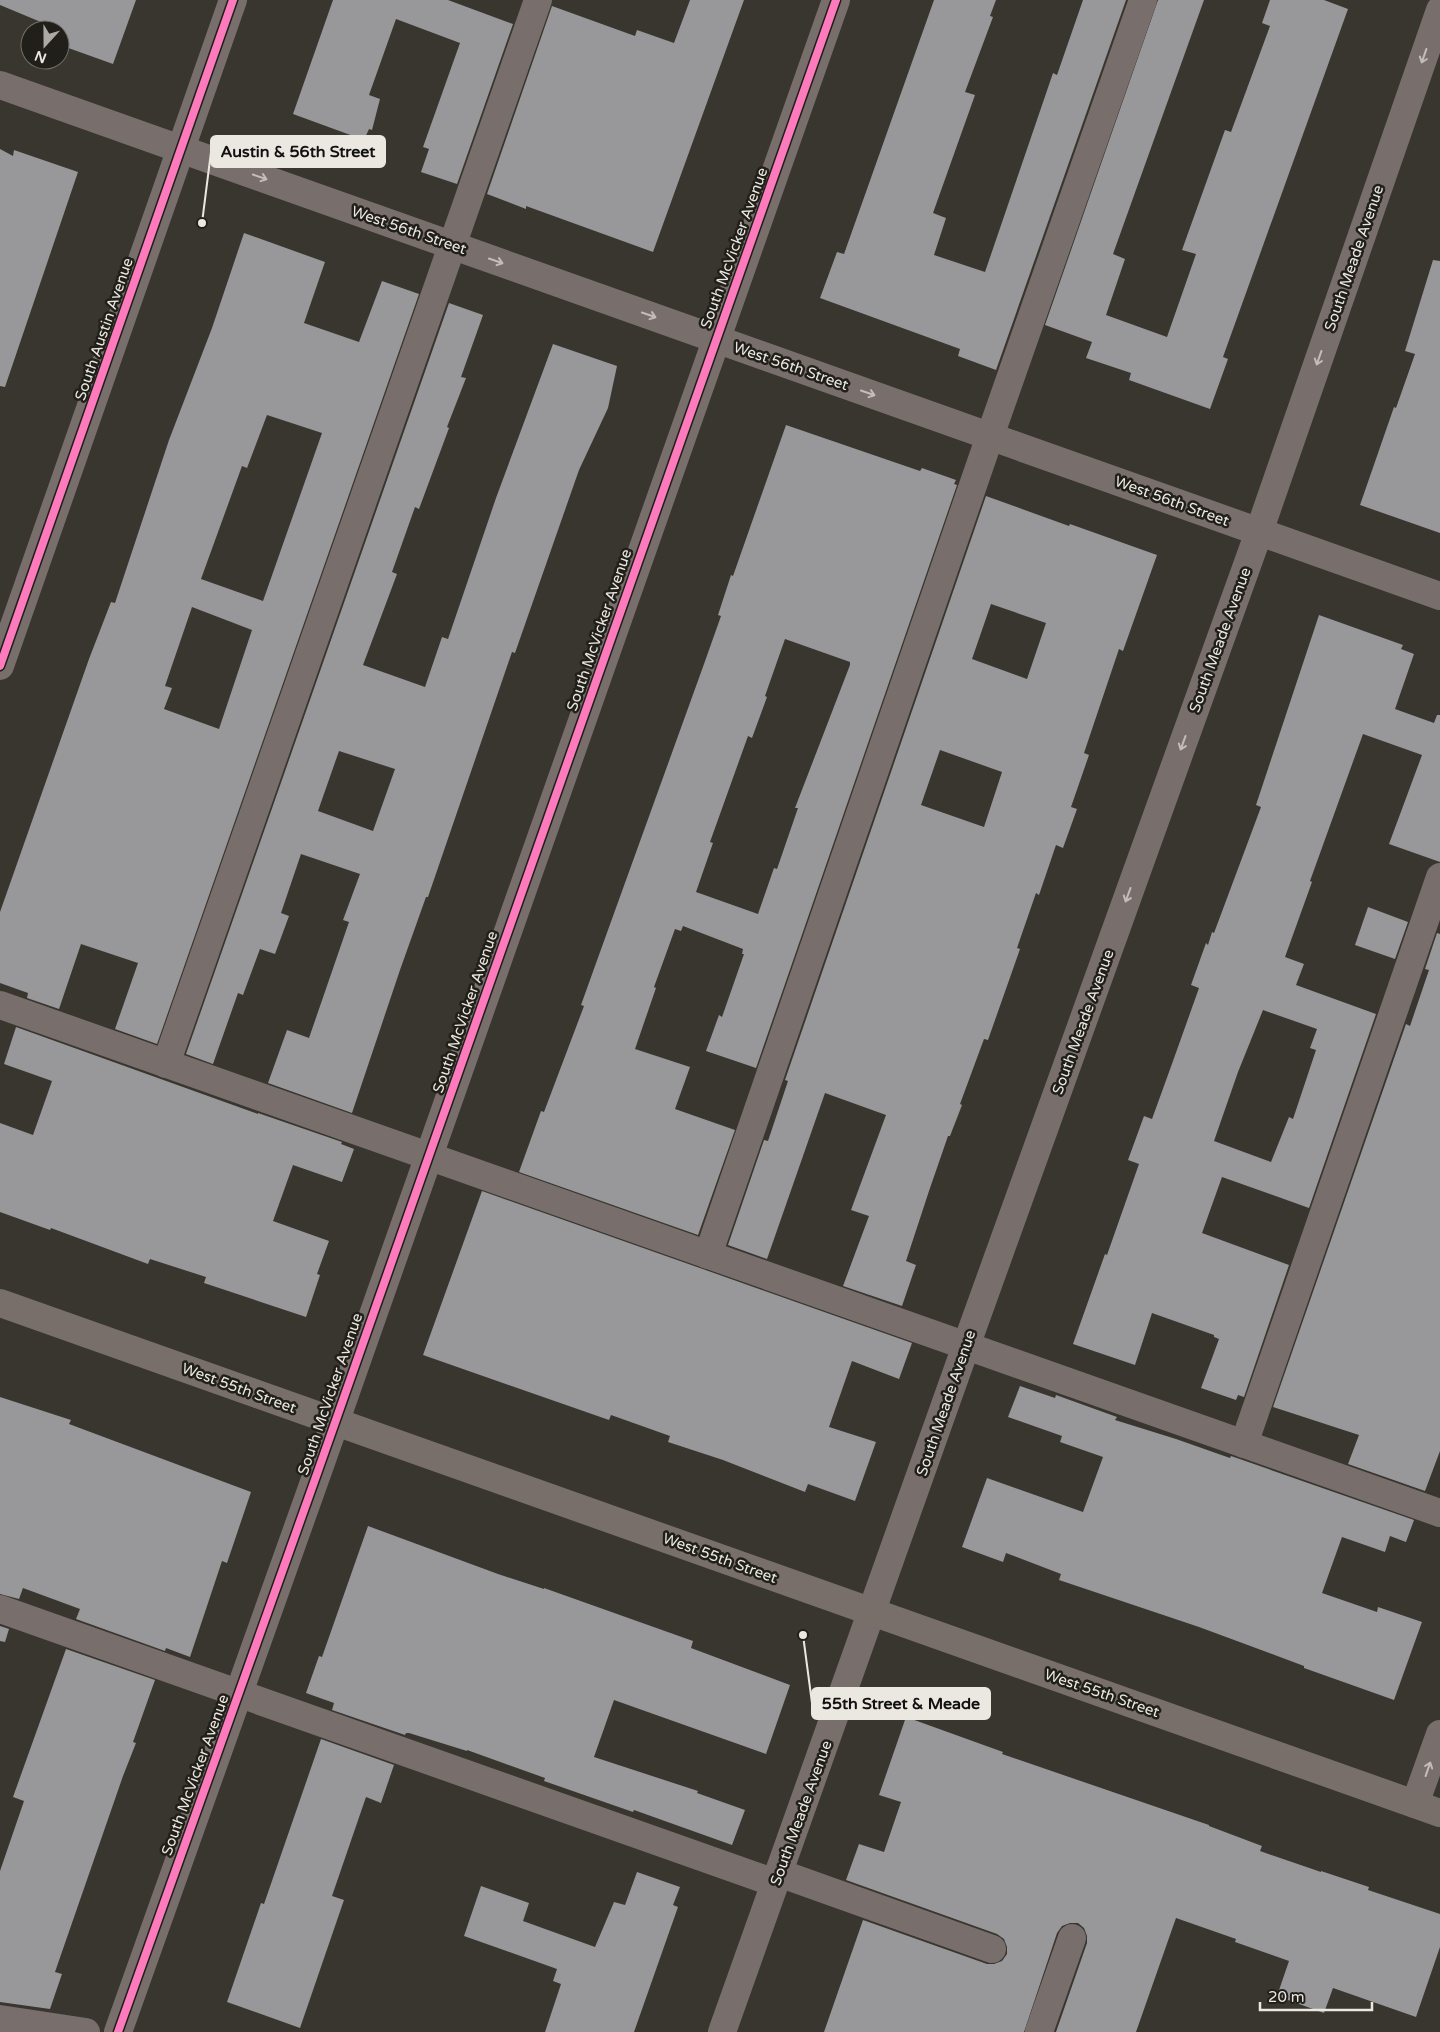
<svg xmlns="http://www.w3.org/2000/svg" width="1440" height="2032" viewBox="0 0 1440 2032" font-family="'Varela Round',sans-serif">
<rect width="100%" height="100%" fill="#38362f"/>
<g fill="#98979a" fill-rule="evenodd">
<polygon points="0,0 136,0 113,64 60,45 60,30 0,5"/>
<polygon points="333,0 448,0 513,24 457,184 421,172 429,149 423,147 460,43 396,19 369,95 380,99 372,130 369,129 364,140 293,114"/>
<polygon points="690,0 744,0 653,252 526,206 526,209 487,194 552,6 635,36 637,30 674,43"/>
<polygon points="934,0 996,0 990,16 993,17 965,92 975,95 933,213 946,218 934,255 985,272 1053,73 1057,75 1083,0 1126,0 996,370 958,356 960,349 820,298 837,252 844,254"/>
<polygon points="1158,0 1204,0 1113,254 1125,259 1106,315 1167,337 1196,254 1182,250 1225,130 1231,132 1270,26 1262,23 1270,0 1324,0 1348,9 1223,357 1228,359 1210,409 1129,380 1131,373 1086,358 1092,342 1045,325"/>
<polygon points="0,149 13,156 14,150 78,172 5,387 0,386"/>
<path d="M244,233L325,262L304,323L359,342L382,281L419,294L157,1044L115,1029L138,963L81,944L59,1009L27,998L28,993L0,983V912L89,659L111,602L115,603L169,440L212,328ZM267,415L322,433L263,601L201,579L242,466L247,468ZM192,607L252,630L219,729L164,709L172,688L165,686Z"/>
<polygon points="1433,260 1440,261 1440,533 1360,505 1394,407 1396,408 1415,354 1405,351"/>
<path d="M449,303L483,315L461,377L466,378L447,427L449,428L419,509L415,507L392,572L397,574L363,665L425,687L442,637L448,639L496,498L553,344L617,366L608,408L579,470L515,653L512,652L428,897H426L400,970L352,1113L268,1083L287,1030L309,1038L349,922L343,920L360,874L301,854L281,913L289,916L275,954L260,949L243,995L238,993L213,1064L186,1054ZM339,751L395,769L373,831L318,811Z"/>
<path d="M786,425L920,471L922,468L956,480L954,484L957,485L756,1068L706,1051L719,1015L722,1017L744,954H742L743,949L683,926L681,931L675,929L654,987L656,988L635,1049L690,1067L675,1109L735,1130L698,1235L519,1172L541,1111L544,1112L584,1006L581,1005L595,966L704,664L721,616L718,615L731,575L733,576ZM785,639L850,662V665L795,808H798L777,869L774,868L758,914L696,892L713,843L710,842L748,736L752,738L767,697L765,696Z"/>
<path d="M986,496L1069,526L1070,524L1157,555L1123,651L1119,649L1084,753L1089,755L1071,807L1077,809L1063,848L1056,845L1039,895L1036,893L1017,948L1020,949L988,1040L984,1039L960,1104L962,1105L950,1136H948L929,1191L906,1261L916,1265L902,1306L843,1286L869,1216L851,1210L886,1115L825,1093L767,1259L728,1245L764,1140L768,1141L788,1081L785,1080ZM991,604L1046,623L1027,679L972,659ZM940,750L1002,772L984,827L921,805Z"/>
<path d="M1319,615L1403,645L1401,649L1414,654L1395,709L1434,723L1437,715H1440V862L1389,844L1422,755L1363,734L1310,881L1312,882L1285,957L1304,964L1296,985L1376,1014L1309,1208L1222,1177L1202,1233L1289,1265L1244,1397L1238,1395L1236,1400L1201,1388L1219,1339L1214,1337V1335L1152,1313L1135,1365L1073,1344L1105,1254L1107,1255L1139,1164L1128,1160L1144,1116L1152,1119L1173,1061L1199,988L1191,985L1206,943L1208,945L1212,932L1214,933L1261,807L1256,805ZM1263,1010L1317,1029L1310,1048L1316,1050L1293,1119L1289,1117L1271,1162L1214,1141L1238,1072Z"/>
<polygon points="1368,907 1408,922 1395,959 1355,945"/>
<polygon points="1437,933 1440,934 1440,1451 1425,1491 1348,1464 1359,1435 1273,1407 1406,1024 1410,1026 1429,970 1425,969"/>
<polygon points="16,1027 258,1114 258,1113 342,1142 341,1144 354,1149 342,1182 293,1165 273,1221 329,1241 317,1274 320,1275 306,1317 204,1283 206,1277 150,1259 148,1264 51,1228 50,1230 0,1212 0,1123 33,1135 52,1081 4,1064"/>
<polygon points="482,1191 912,1343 899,1379 852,1361 829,1427 876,1442 855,1501 808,1484 805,1492 723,1460 668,1442 670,1436 611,1415 609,1420 423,1355"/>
<polygon points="1020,1386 1055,1398 1056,1395 1117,1417 1115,1420 1176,1439 1230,1458 1231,1456 1414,1520 1406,1542 1390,1536 1385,1552 1342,1537 1322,1593 1377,1612 1378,1607 1422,1622 1394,1700 1304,1668 1304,1666 1199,1627 1059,1580 1061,1574 1006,1553 1003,1562 962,1547 987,1478 1083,1512 1103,1457 1060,1442 1062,1436 1008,1417"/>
<polygon points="0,1397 71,1420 69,1424 251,1492 227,1563 222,1561 190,1657 166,1648 165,1651 76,1619 80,1609 23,1588 19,1599 0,1594"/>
<polygon points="368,1526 498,1574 544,1589 544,1588 693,1641 691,1648 790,1685 766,1754 614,1700 594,1757 698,1791 697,1793 745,1810 732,1845 634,1810 633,1812 544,1781 545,1778 467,1750 467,1751 409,1733 406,1733 405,1735 332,1710 334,1703 306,1693 319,1656 322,1657"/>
<polygon points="0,1626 9,1629 5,1642 0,1641"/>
<polygon points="66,1649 155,1680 133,1742 136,1743 123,1776 55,1972 62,1974 50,2009 0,2002 0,1871 24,1801 13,1797"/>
<polygon points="906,1717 1003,1752 1002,1754 1209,1825 1209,1826 1262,1846 1260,1851 1321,1872 1321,1871 1369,1887 1368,1890 1440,1914 1440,1947 1416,2017 1333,1988 1324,2013 1277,1996 1289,1961 1235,1942 1236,1939 1176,1918 1136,2032 1056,2032 1087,1943 1087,1936 1084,1928 1078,1923 1070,1923 1062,1926 1057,1933 1024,2032 824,2032 863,1920 987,1964 994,1964 1002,1961 1007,1954 1007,1947 1004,1939 997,1934 846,1880 859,1844 884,1852 901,1802 879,1795"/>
<polygon points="321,1739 394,1765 381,1803 366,1797 332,1896 344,1900 300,2028 227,2002 261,1903 264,1904"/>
<polygon points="637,1872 680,1887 673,1905 678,1907 634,2032 545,2032 561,1984 553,1981 557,1969 464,1936 481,1886 529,1903 523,1921 595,1947 614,1902 625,1905"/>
</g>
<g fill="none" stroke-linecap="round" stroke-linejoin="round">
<g stroke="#786e6b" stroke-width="28">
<polyline points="0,85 1440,596"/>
<polyline points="0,666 233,0"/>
<polyline points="0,1005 1440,1513"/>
<polyline points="166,1064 538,0"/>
<polyline points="708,1255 990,436 1143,0"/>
<polyline points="1244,1444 1440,877"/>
<polyline points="0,1609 775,1883"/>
<polyline points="1415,1804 1440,1734"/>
<polyline points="779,1873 992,1949"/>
<polyline points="0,2019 86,2032"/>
<polyline points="118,2032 318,1471 836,0"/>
<polyline points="722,2032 966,1346 1259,532 1440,10"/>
<polyline points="1039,2032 1072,1938"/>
</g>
<polyline stroke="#786e6a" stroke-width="28" points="0,1303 1440,1813"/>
<defs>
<g id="cycleway">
<polyline points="0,666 233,0"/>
<polyline points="118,2032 318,1471 836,0"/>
</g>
</defs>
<use href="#cycleway" stroke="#211f19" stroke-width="11"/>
<use href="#cycleway" stroke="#fd7abc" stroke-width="8"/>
</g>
<defs><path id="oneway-shaft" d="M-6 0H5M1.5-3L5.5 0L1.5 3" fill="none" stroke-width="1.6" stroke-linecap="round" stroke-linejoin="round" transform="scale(1.25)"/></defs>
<g stroke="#c3bdb8">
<use href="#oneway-shaft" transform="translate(1424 56) rotate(109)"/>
<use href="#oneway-shaft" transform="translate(260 177) rotate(19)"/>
<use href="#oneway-shaft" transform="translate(496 261) rotate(19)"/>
<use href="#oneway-shaft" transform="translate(649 315) rotate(19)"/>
<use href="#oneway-shaft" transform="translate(1319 358) rotate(109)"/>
<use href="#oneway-shaft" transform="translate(868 393) rotate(19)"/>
<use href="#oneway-shaft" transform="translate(1183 743) rotate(110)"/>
<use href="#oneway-shaft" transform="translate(1128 895) rotate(110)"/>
<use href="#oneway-shaft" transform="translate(1428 1769) rotate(-71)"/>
</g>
<g text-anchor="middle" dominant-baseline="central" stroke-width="5" stroke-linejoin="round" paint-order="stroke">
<g font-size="15" fill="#ebe8e1" stroke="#211f19">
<text transform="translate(409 230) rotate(19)">West 56th Street</text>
<text transform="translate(734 248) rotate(-70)">South McVicker Avenue</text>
<text transform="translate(1354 258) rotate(-71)">South Meade Avenue</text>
<text transform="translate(104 329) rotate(-71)">South Austin Avenue</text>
<text transform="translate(791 366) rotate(19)">West 56th Street</text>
<text transform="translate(1172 501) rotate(20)">West 56th Street</text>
<text transform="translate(599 630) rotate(-71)">South McVicker Avenue</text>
<text transform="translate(1220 640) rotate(-70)">South Meade Avenue</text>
<text transform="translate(465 1012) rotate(-71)">South McVicker Avenue</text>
<text transform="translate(1083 1022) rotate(-70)">South Meade Avenue</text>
<text transform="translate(239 1388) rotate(20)">West 55th Street</text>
<text transform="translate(330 1394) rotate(-71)">South McVicker Avenue</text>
<text transform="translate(946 1403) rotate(-71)">South Meade Avenue</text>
<text transform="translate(720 1558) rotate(20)">West 55th Street</text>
<text transform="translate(1102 1693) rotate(19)">West 55th Street</text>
<text transform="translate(195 1775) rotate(-70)">South McVicker Avenue</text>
<text transform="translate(801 1813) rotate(-70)">South Meade Avenue</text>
</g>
</g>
<path fill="none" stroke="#ebe8e1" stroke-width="2" d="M202 223L211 152M803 1635L812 1703"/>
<g fill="#ebe8e1" stroke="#211f19" stroke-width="2">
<circle cx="202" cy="223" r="5"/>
<circle cx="803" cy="1635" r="5"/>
</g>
<g fill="#ebe8e1" stroke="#ebe8e1" stroke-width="2">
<rect x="211" y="136" width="174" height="31" rx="5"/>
<rect x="812" y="1688" width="178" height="31" rx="5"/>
</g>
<g font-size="16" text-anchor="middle" font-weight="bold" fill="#111">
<text x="298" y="157">Austin &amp; 56th Street</text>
<text x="901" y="1709">55th Street &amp; Meade</text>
</g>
<g transform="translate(45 45) rotate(201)"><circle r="24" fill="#211f19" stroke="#726f69"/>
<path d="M0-4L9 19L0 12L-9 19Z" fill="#acaaa3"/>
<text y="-8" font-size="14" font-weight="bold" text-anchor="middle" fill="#ebe8e1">N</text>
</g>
<path d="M1260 2002v8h112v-8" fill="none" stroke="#ebe8e1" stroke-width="2.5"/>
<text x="1268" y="2002" font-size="15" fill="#ebe8e1" stroke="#211f19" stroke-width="4" paint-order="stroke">20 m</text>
</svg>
